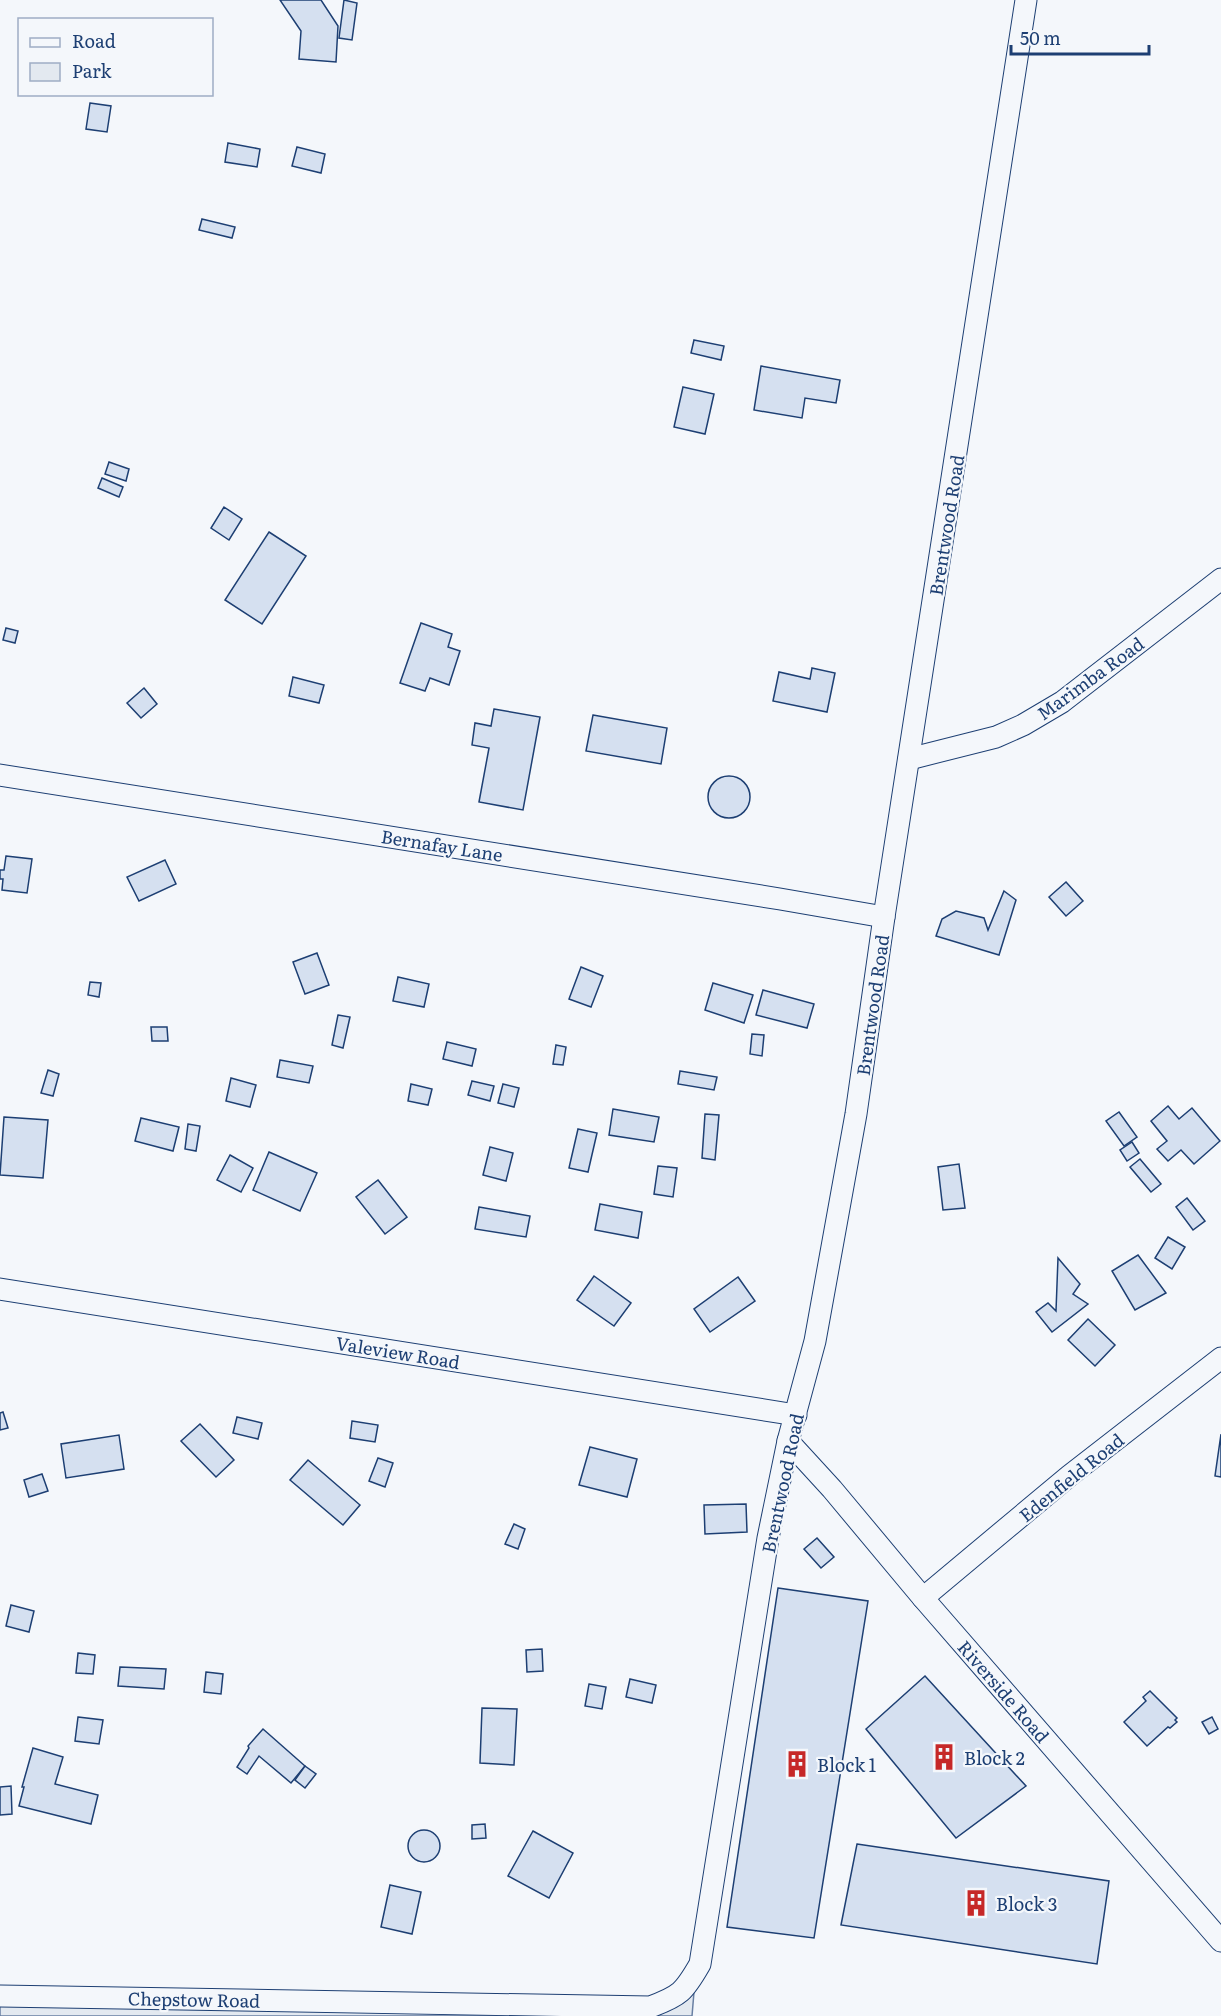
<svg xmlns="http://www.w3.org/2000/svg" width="1221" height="2016" viewBox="0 0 1221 2016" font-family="Literata,serif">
<rect width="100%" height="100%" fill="#f4f7fb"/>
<polygon fill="#e3e9f0" stroke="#687fa3" stroke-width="1.5" points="694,1992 692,2016 0,2016 0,2002 654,2013"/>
<g fill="#d5e0f0" stroke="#1d3f73" stroke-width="1.5">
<polygon points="280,0 321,0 338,26 336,62 299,59 301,31"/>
<polygon points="344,0 357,3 352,40 339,38"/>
<polygon points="90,103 111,106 107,132 86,129"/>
<polygon points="228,143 260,149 257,167 225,162"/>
<polygon points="297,147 325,154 321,173 292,166"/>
<polygon points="202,219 235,227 232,238 199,230"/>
<polygon points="694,340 724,346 721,360 691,353"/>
<polygon points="761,366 840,380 836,403 805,398 802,418 754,410"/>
<polygon points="683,387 714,394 705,434 674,427"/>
<polygon points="109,462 129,469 126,481 105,474"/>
<polygon points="102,478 123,487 119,497 98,488"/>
<polygon points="224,507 242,519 229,540 211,528"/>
<polygon points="269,532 306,556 262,624 225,600"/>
<polygon points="421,623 452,634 448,647 460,651 449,685 430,678 425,691 400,683"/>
<polygon points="6,628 18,631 15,643 3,640"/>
<polygon points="812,668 835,673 827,712 773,701 779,672 810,679"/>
<polygon points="293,677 324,685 319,703 289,696"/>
<polygon points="144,688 157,704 141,718 127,703"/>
<polygon points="494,709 540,717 523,810 479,802 489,748 472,745 475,723 491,726"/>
<polygon points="593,715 667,728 661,764 586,751"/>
<circle cx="729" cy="797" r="21"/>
<polygon points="6,856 32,859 27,893 2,890 3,879 0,879 0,870 4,870"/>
<polygon points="165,860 176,884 139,901 127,877"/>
<polygon points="1066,882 1083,901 1066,916 1049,897"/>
<polygon points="1004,891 1016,900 999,955 936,936 942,919 956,911 984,918 988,930"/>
<polygon points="317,953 329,985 305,994 293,962"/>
<polygon points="581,967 603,976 591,1007 569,999"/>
<polygon points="398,977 429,984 424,1007 393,1001"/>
<polygon points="90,982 101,983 99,997 88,995"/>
<polygon points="713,983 753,995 744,1023 705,1010"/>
<polygon points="763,990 814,1004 807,1028 756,1015"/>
<polygon points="338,1015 350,1017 343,1048 332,1045"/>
<polygon points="151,1027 167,1027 168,1041 152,1041"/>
<polygon points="752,1034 764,1035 762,1056 750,1054"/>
<polygon points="447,1042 476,1049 472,1066 443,1059"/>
<polygon points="556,1045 566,1047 563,1065 553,1064"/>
<polygon points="280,1060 313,1066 309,1083 277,1077"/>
<polygon points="48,1070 59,1074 53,1096 41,1093"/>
<polygon points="680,1071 717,1077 714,1090 678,1084"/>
<polygon points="231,1078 256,1085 250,1107 226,1101"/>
<polygon points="472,1081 494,1086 490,1101 468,1095"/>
<polygon points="411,1084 432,1089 428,1105 408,1101"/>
<polygon points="503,1084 519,1088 514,1107 498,1103"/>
<polygon points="1168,1106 1179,1119 1192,1108 1220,1141 1194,1164 1181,1150 1168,1161 1157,1149 1167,1141 1151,1121"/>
<polygon points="613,1109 659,1117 654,1142 609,1135"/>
<polygon points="1119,1112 1137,1137 1124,1146 1106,1121"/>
<polygon points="705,1114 719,1115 715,1160 702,1158"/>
<polygon points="4,1117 48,1120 43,1178 0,1175"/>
<polygon points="141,1118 179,1127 173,1151 135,1141"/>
<polygon points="188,1124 200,1126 196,1151 185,1149"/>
<polygon points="578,1129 597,1133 588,1172 569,1168"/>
<polygon points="1132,1142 1139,1153 1127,1161 1120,1150"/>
<polygon points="490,1147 513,1153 506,1181 483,1175"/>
<polygon points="269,1152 317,1173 300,1211 253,1190"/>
<polygon points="230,1155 253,1168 241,1192 217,1180"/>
<polygon points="1140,1159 1161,1184 1151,1192 1130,1167"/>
<polygon points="959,1164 965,1208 943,1210 938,1167"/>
<polygon points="658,1166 677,1168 673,1197 654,1194"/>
<polygon points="378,1180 407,1217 385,1234 356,1197"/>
<polygon points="1187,1198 1205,1221 1193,1230 1176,1207"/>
<polygon points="600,1204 642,1212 638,1238 595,1230"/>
<polygon points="479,1207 530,1216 526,1237 475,1229"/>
<polygon points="1168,1237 1185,1247 1172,1269 1155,1258"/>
<polygon points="1138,1255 1166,1293 1135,1310 1112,1271"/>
<polygon points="1058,1258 1080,1284 1073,1294 1088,1304 1052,1332 1036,1312 1048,1303 1056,1311"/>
<polygon points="594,1276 631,1303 614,1326 577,1300"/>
<polygon points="738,1277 755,1301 710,1332 694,1309"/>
<polygon points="1088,1319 1115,1345 1095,1366 1068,1340"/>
<polygon points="3,1412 8,1428 0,1430 0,1413"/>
<polygon points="237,1417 262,1423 258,1439 233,1433"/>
<polygon points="352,1421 378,1425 375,1442 350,1438"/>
<polygon points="200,1424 234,1460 216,1477 181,1441"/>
<polygon points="1221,1434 1221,1477 1215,1476"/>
<polygon points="119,1435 124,1469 66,1478 61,1444"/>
<polygon points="590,1447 637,1459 627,1497 579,1485"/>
<polygon points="378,1458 393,1463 385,1487 369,1481"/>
<polygon points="308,1460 360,1505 343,1525 290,1480"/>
<polygon points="42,1474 48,1491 29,1497 24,1480"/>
<polygon points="746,1504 747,1532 705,1534 704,1505"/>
<polygon points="514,1524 525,1529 518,1549 505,1544"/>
<polygon points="817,1538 834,1557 821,1568 804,1549"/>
<polygon points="778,1588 868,1601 814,1938 727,1927"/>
<polygon points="11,1605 34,1611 29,1632 6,1626"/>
<polygon points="542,1649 543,1671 527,1672 526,1650"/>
<polygon points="78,1653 95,1655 93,1674 76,1673"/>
<polygon points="120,1667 166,1669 164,1689 118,1686"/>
<polygon points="206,1672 223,1674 221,1694 204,1692"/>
<polygon points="925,1676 1026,1786 956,1838 866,1729"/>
<polygon points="630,1679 656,1685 652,1703 626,1697"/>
<polygon points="589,1684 606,1687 602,1709 585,1706"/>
<polygon points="1150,1691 1177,1718 1175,1720 1177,1722 1170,1728 1168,1727 1147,1746 1124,1722 1146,1701 1143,1697"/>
<polygon points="482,1708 517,1709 514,1765 480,1763"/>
<polygon points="78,1717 103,1720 99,1744 75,1741"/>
<polygon points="1212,1717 1218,1729 1209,1734 1202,1722"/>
<polygon points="263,1729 305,1766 291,1783 259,1756 247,1774 237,1767 249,1748 248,1746"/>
<polygon points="33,1748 63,1757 55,1784 98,1795 91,1824 19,1806 24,1787 22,1787"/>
<polygon points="305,1766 316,1774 305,1788 295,1780"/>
<polygon points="11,1786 12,1814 0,1815 0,1787"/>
<polygon points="485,1824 486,1838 472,1839 472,1825"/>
<circle cx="424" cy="1846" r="16"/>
<polygon points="533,1831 573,1853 549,1898 508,1876"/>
<polygon points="857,1844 1109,1881 1097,1964 841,1925"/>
<polygon points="390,1885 421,1892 412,1934 381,1927"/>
</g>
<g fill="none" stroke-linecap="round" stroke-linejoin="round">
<defs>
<g id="minor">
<polyline points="909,759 996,737 1023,725 1062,702 1221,579"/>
<polyline points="0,775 780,899 884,917"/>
<polyline points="0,1289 796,1415"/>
<polyline points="788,1441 832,1489 923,1598 1221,1941"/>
<polyline points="923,1598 1069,1476 1221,1358"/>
<path d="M0,1996L650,2007C680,1996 684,1992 700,1964L768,1538L788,1441L815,1341L856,1114L884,917L1026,0"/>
</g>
</defs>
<use href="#minor" stroke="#1d3f73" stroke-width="23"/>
<use href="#minor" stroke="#f4f7fb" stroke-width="21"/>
</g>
<defs>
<symbol id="building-bare" viewBox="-9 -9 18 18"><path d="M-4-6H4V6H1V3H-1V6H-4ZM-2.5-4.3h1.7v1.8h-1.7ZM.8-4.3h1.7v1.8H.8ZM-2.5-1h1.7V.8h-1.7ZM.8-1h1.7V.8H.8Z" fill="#c62828" stroke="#f4f7fb" stroke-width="2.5" paint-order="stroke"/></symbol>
</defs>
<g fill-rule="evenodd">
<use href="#building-bare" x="925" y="1738" width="38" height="38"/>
<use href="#building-bare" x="778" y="1745" width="38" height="38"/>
<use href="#building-bare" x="957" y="1884" width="38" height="38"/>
</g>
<g text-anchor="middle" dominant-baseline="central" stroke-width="4.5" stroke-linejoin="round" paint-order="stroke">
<g font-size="18" fill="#1d3f73" stroke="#f4f7fb">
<text transform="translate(946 525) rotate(-81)">Brentwood Road</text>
<text transform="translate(1090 678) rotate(-36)">Marimba Road</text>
<text transform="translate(442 845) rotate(9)">Bernafay Lane</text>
<text transform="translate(872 1005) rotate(-82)">Brentwood Road</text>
<text transform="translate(398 1352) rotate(9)">Valeview Road</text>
<text transform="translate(1071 1477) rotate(-39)">Edenfield Road</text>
<text transform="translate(782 1483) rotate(-78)">Brentwood Road</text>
<text transform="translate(1004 1691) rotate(49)">Riverside Road</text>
<text transform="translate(194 1999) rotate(1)">Chepstow Road</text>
</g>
<g font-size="18" fill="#1d3f73" stroke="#f4f7fb" text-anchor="start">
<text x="964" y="1757">Block 2</text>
<text x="817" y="1764">Block 1</text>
<text x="996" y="1903">Block 3</text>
</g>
</g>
<rect x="18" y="18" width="195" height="78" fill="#f4f7fb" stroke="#9eadc5" stroke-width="1.5"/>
<rect x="30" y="38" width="30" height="9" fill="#f4f7fb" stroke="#9eadc5" stroke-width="1.5"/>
<text x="72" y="48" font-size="18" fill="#1d3f73">Road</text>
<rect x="30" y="63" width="30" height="18" fill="#e3e9f0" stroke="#9eadc5" stroke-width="1.5"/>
<text x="72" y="78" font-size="18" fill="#1d3f73">Park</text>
<path d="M1011 45v9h138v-9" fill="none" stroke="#1d3f73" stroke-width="3"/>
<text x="1020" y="45" font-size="18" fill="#1d3f73" stroke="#f4f7fb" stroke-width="4.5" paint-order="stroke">50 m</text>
</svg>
